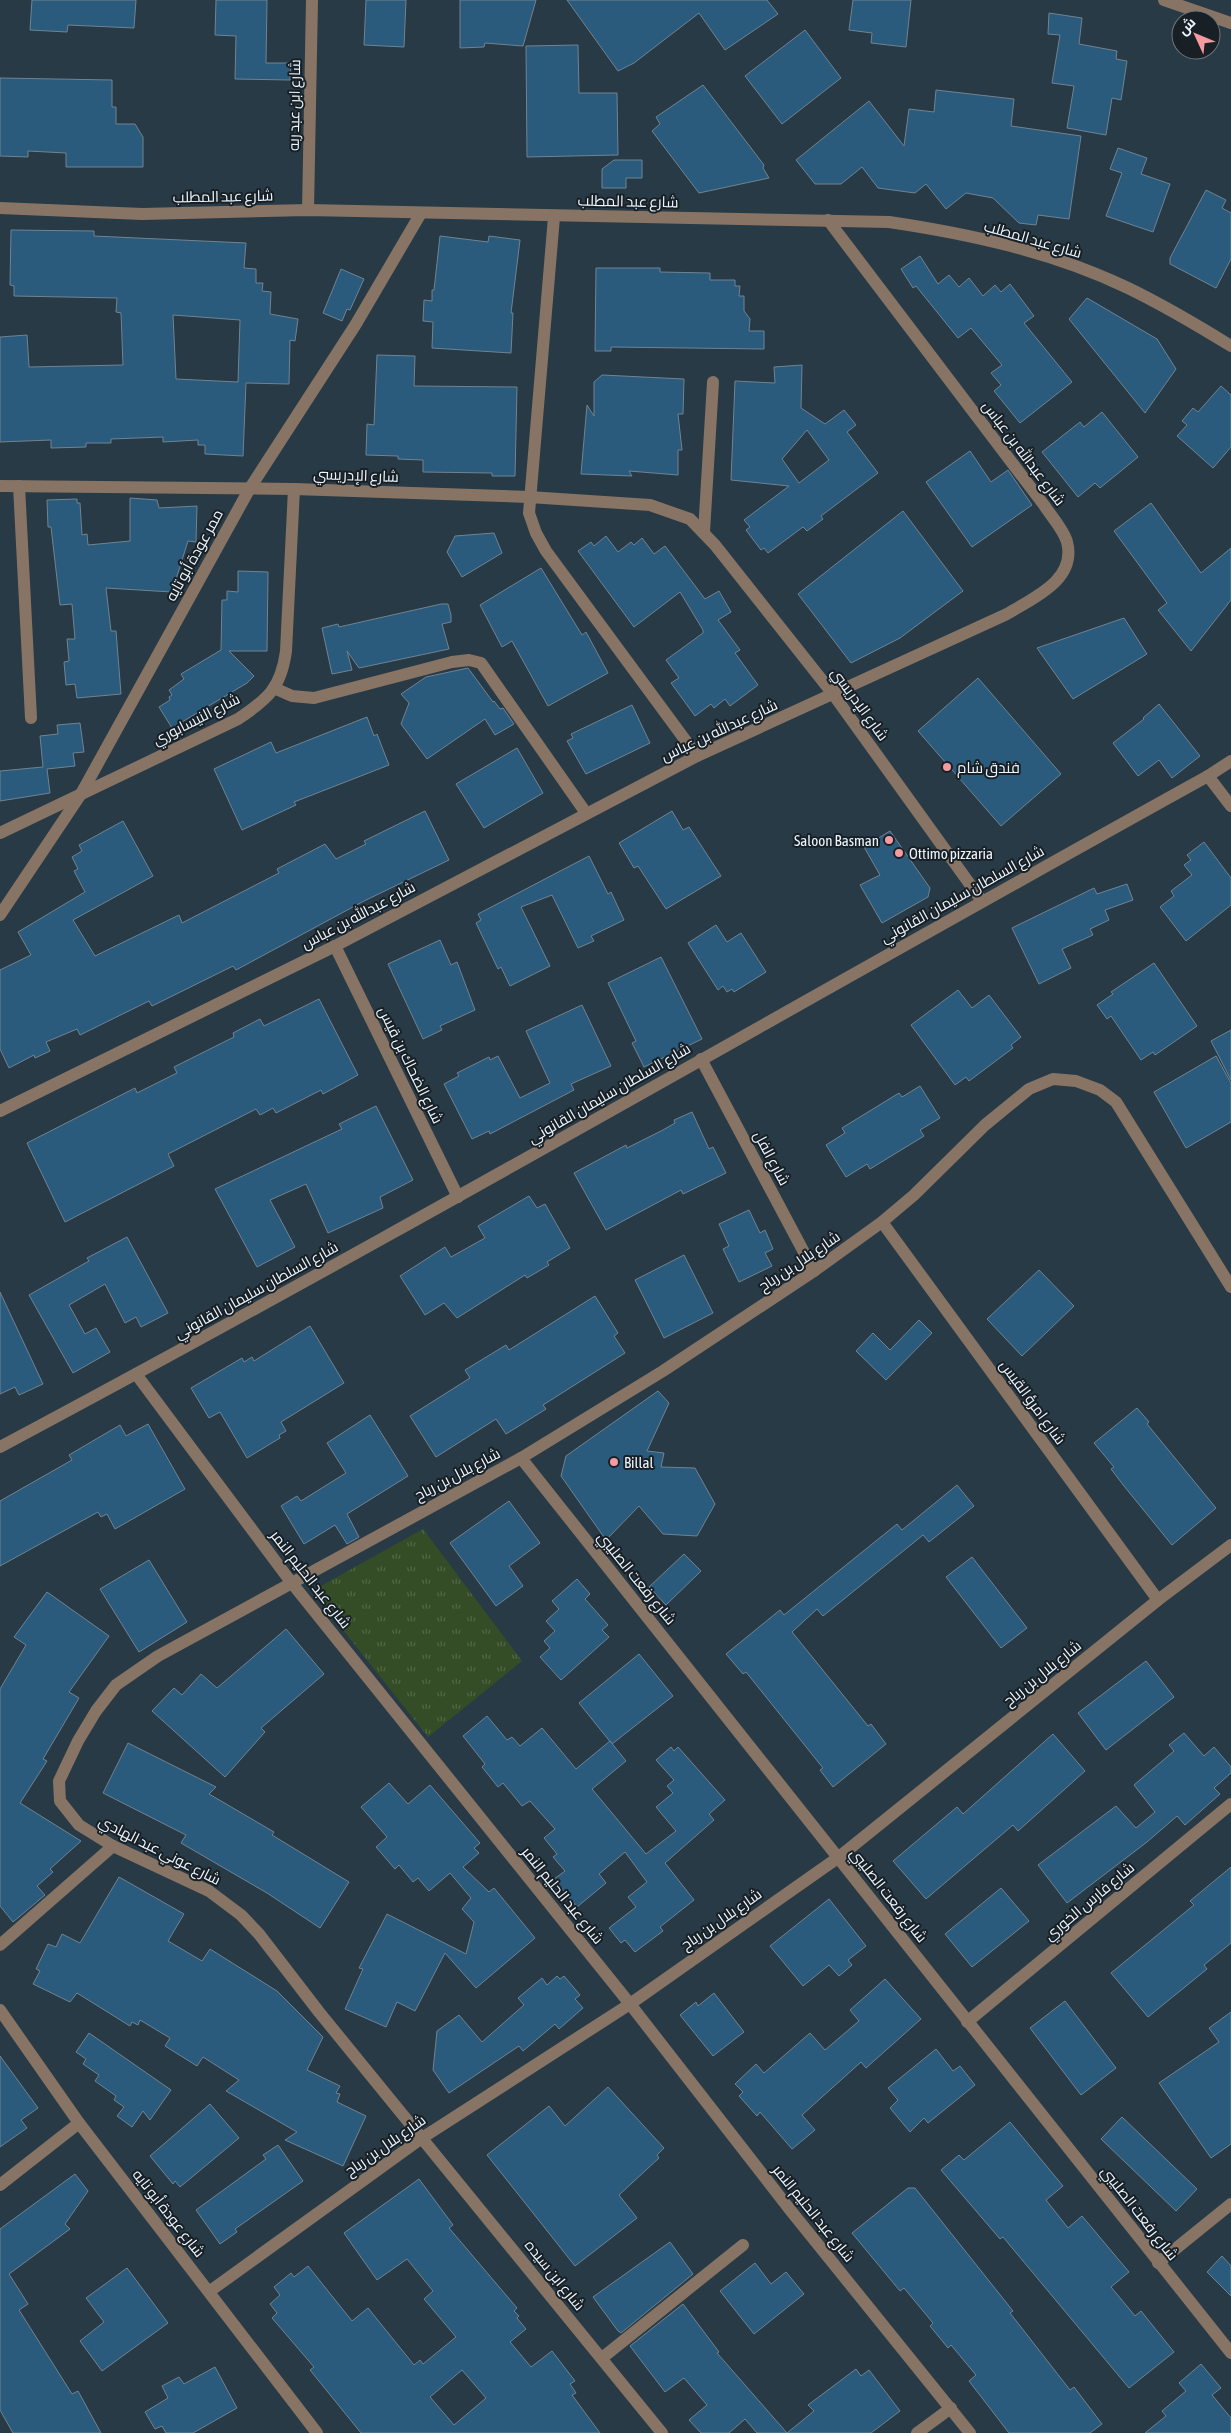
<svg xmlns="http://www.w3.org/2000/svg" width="1231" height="2433" viewBox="0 0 1231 2433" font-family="'Asap Condensed',Cairo,sans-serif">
<defs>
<pattern id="grass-tufts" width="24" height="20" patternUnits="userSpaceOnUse" patternTransform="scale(1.25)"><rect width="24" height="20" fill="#344d26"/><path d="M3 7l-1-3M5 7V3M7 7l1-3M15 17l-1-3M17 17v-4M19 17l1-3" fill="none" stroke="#526747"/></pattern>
</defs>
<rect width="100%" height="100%" fill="#283a46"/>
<polygon fill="url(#grass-tufts)" points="423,1529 522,1661 428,1737 312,1591"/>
<g fill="#2a5b7c" stroke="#708392" fill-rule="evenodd">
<polygon points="32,0 136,0 134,28 68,25 67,32 30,30"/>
<polygon points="216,0 267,0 266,63 291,63 290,80 235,79 236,36 215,35"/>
<polygon points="366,0 406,0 404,47 364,45"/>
<polygon points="460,0 536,0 523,46 485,43 484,47 460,48"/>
<polygon points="567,0 767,0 778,14 725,50 699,13 634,63 618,71"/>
<polygon points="853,0 911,0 906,47 871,43 872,33 849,30"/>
<polygon points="1049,13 1082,18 1079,44 1117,51 1116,59 1127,61 1121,100 1112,98 1106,135 1067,128 1074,86 1052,83 1060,35 1048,34"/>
<polygon points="805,30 841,78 782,124 745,76"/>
<polygon points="578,45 579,93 617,93 618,155 527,157 526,46"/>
<polygon points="0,78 112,80 112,107 116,107 116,124 135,124 143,137 143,167 66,167 66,153 28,151 28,157 0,156"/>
<polygon points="703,85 764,165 763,168 769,178 699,193 652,131 660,124 656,117"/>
<polygon points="936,90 1014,99 1011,126 1081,136 1069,219 1038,215 1036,225 1019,223 993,198 966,193 946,209 926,184 915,193 878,188 862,167 841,184 815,184 796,160 869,101 904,146 909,109 934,112"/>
<polygon points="1118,148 1147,158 1141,174 1170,184 1153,232 1106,216 1122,173 1110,169"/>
<polygon points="614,160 642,160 642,178 626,178 626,188 602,188 602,169"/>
<polygon points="1206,190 1226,200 1222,208 1231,213 1231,259 1216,288 1170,264 1170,258"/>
<path d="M11,230L94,231V236L246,243L244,268L256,269V283H263L262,291L271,292L270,314L298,319L295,341L290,340L289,384L246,383L243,456L205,454V445H198V440L163,442V437L111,439V443H86V447L51,448V440L0,442V337L27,335L29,367L123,365L121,313L116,312L117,298L14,296V286L10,285ZM173,315L240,320L238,382L176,379Z"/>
<polygon points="440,236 488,242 489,236 520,240 511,313 513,313 511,353 432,348 433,322 423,321 424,300 432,301 432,290 434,290"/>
<polygon points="920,256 938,284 949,275 959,287 969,278 983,296 995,285 1001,292 1010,284 1034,316 1024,323 1072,382 1020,423 994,391 1001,385 991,373 1002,365 971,328 958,338 916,286 913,288 901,269"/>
<polygon points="596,268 660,268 660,272 710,273 710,280 735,280 735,286 740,286 739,296 744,296 744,311 750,319 749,331 764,331 764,349 611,347 611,351 595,351"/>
<polygon points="341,269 364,279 350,310 347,309 342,321 323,313"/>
<polygon points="1087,298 1157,339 1176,369 1145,413 1069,319"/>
<polygon points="377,355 415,356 414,386 517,387 515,476 492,476 492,473 423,472 423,460 398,459 398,456 366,455 367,424 374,425"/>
<path d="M802,365L801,408L825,424L844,410L856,425L847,432L878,473L821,516L823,519L807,531L803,527L768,553L764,548L761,550L746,530L750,527L744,520L789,486L731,480L735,381L775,383L774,367ZM807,430L829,460L799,483L782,459Z"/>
<polygon points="602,375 684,379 683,414 678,414 682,450 678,450 678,475 629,471 632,476 581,474 587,405 594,416 594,382"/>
<polygon points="1221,386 1231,395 1231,447 1213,468 1177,436 1187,425 1182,421 1193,408 1198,412"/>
<polygon points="1102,412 1138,457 1100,488 1095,483 1078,497 1042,452 1080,422 1084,427"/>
<polygon points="970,451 991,482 1008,470 1032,505 972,547 926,482"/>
<polygon points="130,498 157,500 159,508 197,506 196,542 188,541 172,592 106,588 111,631 116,631 121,694 77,698 75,684 66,685 64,662 69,661 67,639 75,639 72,604 60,605 51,527 48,527 47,500 77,499 77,503 80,503 82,535 87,534 88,545 130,541"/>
<polygon points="1151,503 1201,573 1231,548 1231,600 1191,651 1158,610 1167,603 1114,531"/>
<polygon points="903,511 963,591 900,638 851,663 798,594"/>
<polygon points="494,533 502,553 462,577 447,552 455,536"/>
<polygon points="606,536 618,552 631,542 634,545 642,538 654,554 665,546 705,599 719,591 731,612 718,620 740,650 735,653 758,685 730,706 725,699 714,708 711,704 695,716 671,683 679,678 666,660 703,633 703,630 680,592 634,627 578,551 591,542 594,546"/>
<polygon points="541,568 582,635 586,632 608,673 548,706 512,641 502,647 480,605"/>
<polygon points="238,571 268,572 267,651 229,651 254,676 247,683 172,728 159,707 170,700 169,697 172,695 169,690 184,679 181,674 221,650 222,600 227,600 227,591 238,592"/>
<polygon points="441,604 448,604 451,615 451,622 442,624 449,649 359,668 347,651 352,670 332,674 322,628 338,624 339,627"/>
<polygon points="1124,618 1147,654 1073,699 1037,648"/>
<polygon points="468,668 493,702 494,701 500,709 503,708 514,724 495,735 485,719 427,759 401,724 409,703 401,694 426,677"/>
<polygon points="978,678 1061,774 1001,826 918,731"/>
<polygon points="1159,704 1200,756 1172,778 1159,760 1138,776 1113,743 1144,719 1143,718"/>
<polygon points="632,705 650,743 586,774 567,741 573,738 571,734"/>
<polygon points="367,717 374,736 377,734 389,765 294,802 296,805 242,830 214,769 271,742 276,753"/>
<polygon points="80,723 84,752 73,753 75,766 47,769 50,793 0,801 0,771 43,767 40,736 58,734 57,725"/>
<polygon points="517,748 543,793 484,828 456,784"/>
<polygon points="425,811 449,860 364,901 236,970 233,966 152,1006 149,1001 80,1035 77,1029 46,1042 50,1051 35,1058 34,1055 9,1068 0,1049 0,970 31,955 18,932 85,892 74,871 78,869 72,857 82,851 79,845 123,821 153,876 73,920 95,956 179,915 182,923 279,873 277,869 325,844 336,859 366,844 364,841"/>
<polygon points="672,811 683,830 689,827 721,876 666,909 638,866 634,868 619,843"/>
<polygon points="890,831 930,888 928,897 882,923 860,885 880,875 864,847"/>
<polygon points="1204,842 1231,878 1231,905 1186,941 1160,907 1174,896 1171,891 1192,875 1184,865 1191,860 1187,855"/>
<polygon points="589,856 608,894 611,892 624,920 591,936 594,941 578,948 552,895 521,907 550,966 510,986 501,967 498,969 476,923 481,920 478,914"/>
<polygon points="1127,884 1133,900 1105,910 1109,920 1090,929 1093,935 1062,949 1071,968 1039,984 1012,928 1094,888 1097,894"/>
<polygon points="716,925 727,942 741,933 766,972 734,992 732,989 727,992 723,986 718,990 688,943"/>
<polygon points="440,940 451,965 457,962 475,1010 440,1026 442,1030 423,1039 388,964"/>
<polygon points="661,957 702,1039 644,1067 632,1043 636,1041 608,983"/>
<polygon points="1154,963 1197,1026 1155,1055 1153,1052 1141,1060 1111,1016 1107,1019 1097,1005 1113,994 1111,992"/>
<polygon points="958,990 972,1008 989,995 1021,1037 1011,1045 1013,1048 969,1081 966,1077 955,1085 911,1025"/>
<polygon points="319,999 358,1075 323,1094 321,1090 276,1113 273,1108 260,1115 256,1109 168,1154 174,1166 65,1222 27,1143 135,1088 137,1093 177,1073 174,1067 234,1037 233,1033 260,1019 264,1026"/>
<polygon points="582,1005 611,1066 571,1084 574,1090 490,1134 489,1131 472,1139 444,1084 459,1076 457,1073 489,1057 490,1060 498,1056 520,1098 550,1083 526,1031"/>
<polygon points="1231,1030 1231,1080 1211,1041"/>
<polygon points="1216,1056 1231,1083 1231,1122 1186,1148 1154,1092"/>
<polygon points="920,1086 940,1118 920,1130 924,1136 870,1169 867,1164 846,1177 826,1145 845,1133 842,1128 899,1093 902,1097"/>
<polygon points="376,1106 413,1180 380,1197 383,1208 328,1233 306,1184 270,1200 295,1247 257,1267 215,1189 342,1129 339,1124"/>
<polygon points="692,1112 709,1149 713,1147 726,1173 683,1194 681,1190 606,1230 574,1173 626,1145 627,1148 663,1130 675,1123 674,1120"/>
<polygon points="529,1196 537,1208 545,1204 570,1248 547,1262 549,1265 527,1278 525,1275 457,1318 444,1303 425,1315 400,1276 445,1247 451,1257 485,1238 478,1226"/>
<polygon points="749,1210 760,1233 765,1230 773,1249 765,1253 772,1266 739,1282 723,1249 729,1246 719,1224"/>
<polygon points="127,1237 168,1313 141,1327 136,1317 125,1323 105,1284 69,1305 85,1334 96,1328 110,1352 73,1373 29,1295 89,1261 87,1258"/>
<polygon points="684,1255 713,1313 664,1338 635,1280"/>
<polygon points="1039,1270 1074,1306 1022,1356 987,1319"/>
<polygon points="0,1292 43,1384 19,1395 15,1387 0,1394"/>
<polygon points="595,1296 618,1333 614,1336 625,1353 543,1405 546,1409 506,1434 496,1419 436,1457 410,1416 470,1378 465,1370 506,1345 509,1350"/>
<polygon points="919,1320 932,1333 886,1380 856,1351 873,1333 890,1350"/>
<polygon points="310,1326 344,1383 281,1422 286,1431 279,1435 280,1438 247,1458 220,1412 209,1418 191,1388 242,1358 244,1362 252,1357 254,1361"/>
<polygon points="658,1391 669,1403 647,1451 664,1453 661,1467 695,1468 715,1504 697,1536 663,1534 639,1506 606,1540 561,1476 566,1456"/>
<polygon points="1137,1408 1149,1422 1147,1424 1216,1508 1172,1545 1124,1486 1111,1469 1114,1467 1094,1443"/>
<polygon points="370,1415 408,1476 347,1514 359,1537 347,1544 335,1525 304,1544 281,1506 297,1496 301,1501 346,1473 327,1443"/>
<polygon points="148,1424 185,1489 115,1529 107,1514 101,1517 98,1512 0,1566 0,1501 72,1460 69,1455 120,1425 126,1436"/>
<polygon points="957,1485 974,1506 929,1542 923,1535 823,1616 817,1609 792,1632 868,1726 871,1724 886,1744 833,1787 820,1770 823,1768 746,1672 743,1674 726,1654 780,1610 784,1615 897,1524 902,1530"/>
<polygon points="509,1501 540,1543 509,1566 523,1586 496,1606 450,1543"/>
<polygon points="684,1554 701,1571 666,1605 649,1587"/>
<polygon points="972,1557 1027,1628 1001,1648 946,1577"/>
<polygon points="149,1560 187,1622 139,1652 100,1589"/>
<polygon points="577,1579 590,1594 585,1599 608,1625 602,1630 609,1637 561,1680 540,1657 550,1648 544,1641 555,1631 546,1621 559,1609 552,1601"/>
<polygon points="47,1592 109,1636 69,1692 79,1698 43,1759 47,1761 20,1803 81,1841 50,1869 53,1872 37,1886 45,1895 13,1922 0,1906 0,1689 26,1645 14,1637"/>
<polygon points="286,1629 324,1674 261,1728 265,1732 225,1777 152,1711 174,1688 182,1695 201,1674 217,1688"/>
<polygon points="639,1654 673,1696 612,1744 579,1703"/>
<polygon points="1146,1661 1174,1697 1106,1750 1078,1713"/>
<polygon points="487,1716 507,1740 512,1737 520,1746 542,1728 576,1769 610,1741 626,1761 592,1789 646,1854 676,1831 656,1807 673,1793 667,1786 674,1780 656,1760 671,1747 674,1751 678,1747 725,1800 709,1814 714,1820 665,1863 694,1900 660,1927 663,1931 635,1952 625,1940 621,1943 609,1928 636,1907 628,1897 647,1882 625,1852 599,1874 606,1883 577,1907 554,1879 565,1871 553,1857 557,1854 544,1838 555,1829 530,1801 522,1806 503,1783 498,1787 482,1767 485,1764 463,1736"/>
<polygon points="1184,1733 1204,1756 1214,1747 1231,1767 1231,1773 1214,1788 1220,1794 1185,1825 1177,1816 1147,1842 1067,1903 1038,1865 1116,1806 1136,1828 1155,1812 1134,1785 1174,1751 1169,1745"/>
<polygon points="1053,1734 1085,1771 1018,1831 1013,1825 926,1899 893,1861 957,1807 963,1814"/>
<polygon points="128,1743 216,1787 209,1794 274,1832 272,1835 349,1882 320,1928 267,1893 181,1843 186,1835 103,1793"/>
<polygon points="389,1783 408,1804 430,1785 480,1843 474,1848 479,1853 463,1867 489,1892 494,1888 535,1938 476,1988 445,1953 415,2011 397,2002 386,2027 345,2009 363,1969 359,1968 387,1914 466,1954 474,1922 462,1909 471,1898 450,1873 429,1891 418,1878 413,1882 399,1865 395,1869 376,1847 387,1837 361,1807"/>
<polygon points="1231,1867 1231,1943 1204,1965 1207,1969 1148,2017 1111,1973 1194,1905 1190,1901"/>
<polygon points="119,1877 184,1914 168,1941 202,1961 210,1949 277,1991 323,2037 307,2070 340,2086 336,2093 340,2094 337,2102 366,2116 343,2166 285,2140 297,2132 226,2091 239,2080 203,2057 197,2066 165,2046 170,2038 140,2020 138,2025 132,2022 130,2026 77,1993 70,2002 33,1984 40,1971 36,1969 48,1944 56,1947 62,1934 80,1943"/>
<polygon points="1001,1888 1029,1921 972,1967 945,1934"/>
<polygon points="829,1899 866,1946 848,1960 852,1965 839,1976 829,1965 803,1986 770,1946"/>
<polygon points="557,1976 560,1979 564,1976 580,1995 575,1999 583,2008 559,2029 555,2024 523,2051 519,2046 449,2093 433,2070 437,2031 459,2015 482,2042 524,2005 518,1998 542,1978 547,1985"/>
<polygon points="885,1979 921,2019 866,2068 861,2062 802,2115 815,2130 792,2149 760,2112 757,2116 739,2096 743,2092 735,2084 756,2064 764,2073 810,2033 825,2050 859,2021 850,2010"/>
<polygon points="714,1993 744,2032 713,2056 680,2015 696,2002 698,2006"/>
<polygon points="1065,2001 1116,2068 1081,2095 1030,2028"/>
<polygon points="1231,2012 1231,2144 1211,2158 1159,2083 1219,2042 1209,2028"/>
<polygon points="89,2033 171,2090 150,2120 143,2111 132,2127 117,2116 124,2107 114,2100 116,2096 95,2081 99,2075 83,2064 86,2059 76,2052"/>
<polygon points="936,2049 953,2071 960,2066 975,2085 928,2123 924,2118 910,2132 890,2108 898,2100 888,2088"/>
<polygon points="0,2056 38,2108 21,2120 27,2128 0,2147"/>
<polygon points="608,2087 664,2148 657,2155 659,2158 619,2195 637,2218 575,2266 487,2155 549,2106 565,2126"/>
<polygon points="210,2104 239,2138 180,2187 175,2181 173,2184 150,2156"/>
<polygon points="1122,2117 1197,2189 1176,2211 1101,2139"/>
<polygon points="1010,2122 1063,2186 1046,2200 1068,2228 1082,2216 1129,2272 1111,2287 1135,2316 1141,2311 1174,2352 1129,2388 1003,2237 1000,2239 941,2170 959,2155 964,2160"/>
<polygon points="278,2145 303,2181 235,2229 237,2232 220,2244 196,2210 266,2159 263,2155"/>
<polygon points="75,2174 88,2191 65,2224 70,2229 9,2274 28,2304 19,2310 72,2394 78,2391 101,2433 13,2433 0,2410 0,2229"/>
<path d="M419,2179L453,2225L449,2228L517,2308L514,2311L519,2316L517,2318L526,2329L510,2342L531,2367L552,2351L575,2381L570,2384L576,2393L572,2395L600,2433H361L310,2370L314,2367L272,2318L277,2313L270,2304L280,2295L274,2287L291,2273L294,2277L308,2266L352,2321L368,2308L414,2365L420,2360L423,2364L456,2337L424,2299L433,2291L407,2259L377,2280L344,2233ZM462,2370L486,2398L454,2425L430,2397Z"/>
<polygon points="908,2188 915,2188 1013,2311 1010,2313 1070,2390 1074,2387 1102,2424 1090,2433 1009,2433 969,2381 976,2375 951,2345 948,2348 930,2326 933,2323 904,2288 900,2291 852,2233"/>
<polygon points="670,2242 693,2274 621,2333 618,2331 593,2297"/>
<polygon points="1222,2256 1231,2266 1231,2296 1207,2272"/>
<polygon points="755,2263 771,2284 786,2272 804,2294 754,2334 720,2291"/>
<polygon points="127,2268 168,2323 102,2371 80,2341 104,2322 86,2298"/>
<polygon points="683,2304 719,2352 717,2353 787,2433 814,2411 808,2405 856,2369 861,2376 869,2370 900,2411 871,2433 757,2433 745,2419 729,2433 701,2433 689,2420 707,2405 684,2378 665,2392 630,2346"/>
<polygon points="1201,2364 1221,2388 1212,2395 1231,2418 1231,2433 1145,2433 1166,2416 1162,2411 1186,2391 1179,2383"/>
<polygon points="215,2367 237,2408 193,2433 166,2433 162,2426 155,2429 145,2412 168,2398 162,2386 179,2377 184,2384"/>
</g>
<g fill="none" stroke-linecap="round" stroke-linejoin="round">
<g stroke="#877464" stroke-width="12">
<polyline points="1164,0 1231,23"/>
<path d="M0,208L142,214L308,210L889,222C970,234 1053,252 1128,288C1163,305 1197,325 1231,346"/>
<polyline points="308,210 312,0"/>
<polyline points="554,217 529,513 536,533 546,551 697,756"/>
<polyline points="0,486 294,489 529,497 650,505 690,519 715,545 833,694 982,901"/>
<polyline points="19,486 31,718"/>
<polyline points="704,532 713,382"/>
<polyline points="274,688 292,696 314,698 452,662 469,660 481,663 586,813"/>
<polyline points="1208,776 1231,806"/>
<path d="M0,833L238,719C268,699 281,688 286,651L294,489"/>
<polyline points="0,915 81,794 250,488 356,324 421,213"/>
<polyline points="335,946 458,1197"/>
<polyline points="701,1059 814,1271"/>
<path d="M0,1111L335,946L697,756L1007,614C1033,598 1077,580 1067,542C1064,530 1051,516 1044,505L828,220"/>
<polyline points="882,1222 1158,1600"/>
<polyline points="136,1374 291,1582 630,2004 791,2211 970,2433"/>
<path d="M0,1447C407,1230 805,999 1208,776L1231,761"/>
<polyline points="521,1458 1231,2353"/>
<polyline points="0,1945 113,1846"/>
<polyline points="0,2010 79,2123 317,2433"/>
<polyline points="967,2022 1231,1804"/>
<polyline points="0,2185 79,2123"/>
<polyline points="1158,2263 1231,2204"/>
<polyline points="210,2291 422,2138 630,2004 839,1857 1158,1600 1231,1545"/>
<polyline points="602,2358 743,2245"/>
<polyline points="662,2433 319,2012 259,1934 241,1915 209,1891 113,1846 79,1825 60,1801 59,1781 78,1741 96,1711 116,1685 158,1656 521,1458 663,1371 814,1271 882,1222 914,1195 985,1125 1029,1089 1053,1079 1076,1081 1100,1090 1116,1102 1231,1287"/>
<polyline points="917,2433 951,2408"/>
</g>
</g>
<g fill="#f59b9f" stroke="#182026" stroke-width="2">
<circle cx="947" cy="767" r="5"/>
<circle cx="889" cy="840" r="5"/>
<circle cx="899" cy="853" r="5"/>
<circle cx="614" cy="1462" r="5"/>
</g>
<g text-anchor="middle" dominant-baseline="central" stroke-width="4" stroke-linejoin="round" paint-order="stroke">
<g font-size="15" fill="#ecf6ff" stroke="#182026">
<text transform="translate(294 105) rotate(-89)">شارع ابن عبد ربه</text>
<text transform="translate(223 196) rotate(-1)">شارع عبد المطلب</text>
<text transform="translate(628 201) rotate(1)">شارع عبد المطلب</text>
<text transform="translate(1033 239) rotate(16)">شارع عبد المطلب</text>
<text transform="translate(1024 453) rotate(53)">شارع عبدالله بن عباس</text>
<text transform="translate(356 475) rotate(2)">شارع الإدريسي</text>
<text transform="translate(194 555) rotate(-61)">ممر عودة أبو تايه</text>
<text transform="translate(860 704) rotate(54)">شارع الإدريسي</text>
<text transform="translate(196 719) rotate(-27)">شارع النيسابوري</text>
<text transform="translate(719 730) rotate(-25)">شارع عبدالله بن عباس</text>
<text transform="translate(962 894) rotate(-29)">شارع السلطان سليمان القانوني</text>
<text transform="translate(358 915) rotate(-28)">شارع عبدالله بن عباس</text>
<text transform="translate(411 1065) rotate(64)">شارع الضحاك بن قيس</text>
<text transform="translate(609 1093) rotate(-30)">شارع السلطان سليمان القانوني</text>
<text transform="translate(772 1158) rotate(62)">شارع الفل</text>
<text transform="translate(799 1261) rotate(-34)">شارع بلال بن رباح</text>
<text transform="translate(256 1290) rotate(-29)">شارع السلطان سليمان القانوني</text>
<text transform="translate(1033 1402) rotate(54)">شارع امرؤ القيس</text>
<text transform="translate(457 1474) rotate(-28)">شارع بلال بن رباح</text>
<text transform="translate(637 1578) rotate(51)">شارع رفعت الصليبي</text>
<text transform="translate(311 1579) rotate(52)">شارع عبد الحليم النمر</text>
<text transform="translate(1042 1673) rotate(-39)">شارع بلال بن رباح</text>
<text transform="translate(160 1850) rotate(27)">شارع عوني عبد الهادي</text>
<text transform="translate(563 1895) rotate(51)">شارع عبد الحليم النمر</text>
<text transform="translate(889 1895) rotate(52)">شارع رفعت الصليبي</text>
<text transform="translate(1089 1901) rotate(-40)">شارع فارس الخوري</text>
<text transform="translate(721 1919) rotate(-35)">شارع بلال بن رباح</text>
<text transform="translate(385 2145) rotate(-35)">شارع بلال بن رباح</text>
<text transform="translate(169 2213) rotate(52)">شارع عودة أبو تايه</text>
<text transform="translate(814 2213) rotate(51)">شارع عبد الحليم النمر</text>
<text transform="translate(1140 2213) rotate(52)">شارع رفعت الصليبي</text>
<text transform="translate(555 2275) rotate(51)">شارع ابن سيده</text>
</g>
<g font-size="15" fill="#ecf6ff" stroke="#182026" text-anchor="start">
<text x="957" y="767">فندق شام</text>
<text x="879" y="840" text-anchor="end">Saloon Basman</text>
<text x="909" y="853">Ottimo pizzaria</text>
<text x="624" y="1462">Billal</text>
</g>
</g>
<g transform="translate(1196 35) rotate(314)"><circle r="24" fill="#182026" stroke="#6d767d"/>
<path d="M0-4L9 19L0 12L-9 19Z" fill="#f59b9f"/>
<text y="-8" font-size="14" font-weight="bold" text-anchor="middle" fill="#ecf6ff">ش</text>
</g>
</svg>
